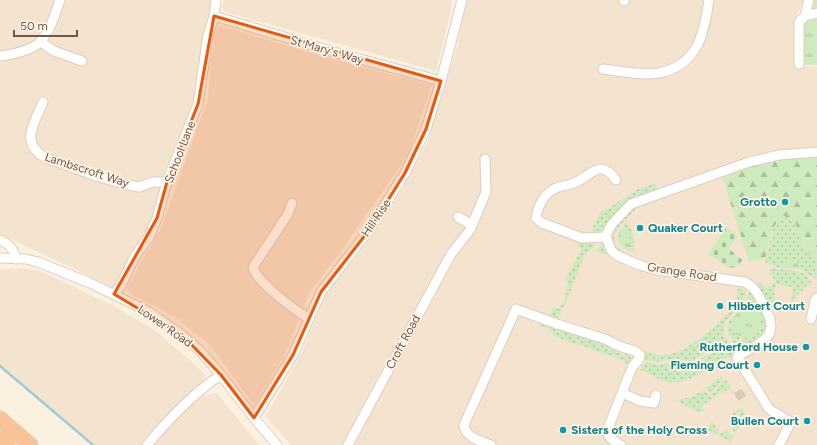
<svg xmlns="http://www.w3.org/2000/svg" width="817" height="445" viewBox="0 0 817 445" font-family="Figtree,sans-serif">
<defs>
<pattern id="grass-dots" width="8" height="8" patternUnits="userSpaceOnUse"><rect width="8" height="8" fill="#d0eabf"/><path d="M2 2h.1M6 6h.1" fill="none" stroke="#adc09d" stroke-width="1.8" stroke-linecap="round"/></pattern>
<pattern id="forest-firs" width="22" height="20" patternUnits="userSpaceOnUse"><rect width="22" height="20" fill="#d0eabf"/><path d="M5 1l3.5 6h-7zM16 11l3.5 6h-7z" fill="#adc09d"/></pattern>
<pattern id="cemetery-stones" width="16" height="16" patternUnits="userSpaceOnUse"><rect width="16" height="16" fill="#d0eabf"/><path d="M2 7V4a2 2 0 0 1 4 0v3zM10 15v-3a2 2 0 0 1 4 0v3z" fill="#adc09d"/></pattern>
<pattern id="park-tufts" width="24" height="20" patternUnits="userSpaceOnUse"><rect width="24" height="20" fill="#d0eabf"/><path d="M3 7l-1-3M5 7V3M7 7l1-3M15 17l-1-3M17 17v-4M19 17l1-3" fill="none" stroke="#adc09d"/></pattern>
</defs>
<rect width="100%" height="100%" fill="#fcf1e0"/>
<g fill="#f4e3cf">
<polygon points="0,0 215,0 198,102 148,240 119,290 0,234"/>
<polygon points="224,0 452,0 450,14 436,71 225,12 222,7"/>
<polygon points="465,0 804,0 795,20 795,65 817,67 817,445 291,445 265,416 270,409 302,352 326,294 364,247 400,193 427,143 458,44"/>
<polygon points="221,26 340,61 432,85 408,155 338,255 309,293 285,354 254,406 211,346 175,317 132,295 127,288 141,262 160,231 208,99 211,57 217,27"/>
<polygon points="18,268 40,271 112,305 153,329 191,361 206,375 200,387 205,396 217,393 259,445 94,445 0,366 0,270"/>
</g>
<g fill="url(#grass-dots)">
<path d="M656,183L658,190L636,198L605,231L590,234L600,212C606,212 631,192 641,188C646,186 651,185 656,183Z"/>
<path d="M666,195L667,198C659,201 644,203 637,208C633,211 630,215 626,219C615,230 606,243 626,253L622,255L614,248L610,236L612,229L632,208L651,203L652,199Z"/>
<path d="M784,216C802,222 794,230 802,243C805,250 811,256 815,262H817V278L816,279L800,269V266L789,259L783,261L780,268L765,262L774,226L778,219Z"/>
<path d="M626,223C635,231 635,240 633,252L629,250C630,241 630,233 623,226Z"/>
<polygon points="580,239 595,241 594,247 585,254 567,300 556,321 548,318 553,307 559,308 564,303 568,282 565,281 582,248 577,246"/>
<polygon points="604,242 607,249 605,255 597,251 596,250"/>
<path d="M771,267C783,272 806,267 811,282L796,296L790,305L793,287L776,284L772,311L757,283L761,282L765,288L776,282L770,273Z"/>
<path d="M738,287L744,289C752,305 724,313 724,329C724,335 727,339 730,344L729,347L719,348L709,351L692,361L665,360L657,362L644,359L645,354L641,349C649,353 656,356 665,355C687,353 717,326 730,310C732,308 735,305 736,303C738,298 738,292 738,287Z"/>
<path d="M750,291C758,301 773,326 762,337C757,343 747,346 741,351L740,347L743,337L745,338L756,333L760,324L756,315L748,310H744V306Z"/>
<polygon points="735,315 733,318 736,335 740,337 738,344 736,346 727,331 729,322"/>
<path d="M542,324L586,336L609,345L611,349L624,355L628,353C631,357 633,360 630,365L625,363L626,361L553,336L550,329L541,326Z"/>
<path d="M732,349L737,353L731,357V360L727,357C709,368 684,389 662,380C654,377 647,372 640,369L646,362L658,365L671,362L691,364L716,351Z"/>
<polygon points="721,377 722,378 717,388 711,393 709,393 705,388"/>
<polygon points="723,379 724,381 726,380 734,393 732,394 729,389 713,398 711,395 718,389"/>
<polygon points="703,391 705,391 712,399 701,406 704,411 701,412 698,412 677,401 678,400 691,397"/>
<polygon points="741,408 744,412 746,411 731,442 707,430 712,420 720,434 727,430 730,435 735,433 732,427 738,424 736,421 741,418 738,413 733,416 732,414"/>
</g>
<path fill="url(#forest-firs)" d="M817,157V262H815C811,256 806,250 802,243C794,230 802,222 784,216C770,224 769,244 765,258L749,262L722,176L740,168L784,158Z"/>
<polygon fill="url(#cemetery-stones)" points="727,227 738,236 729,249 743,260 735,268 728,267 708,254"/>
<g fill="url(#park-tufts)">
<polygon points="810,0 817,0 817,65 800,65 800,28"/>
<path d="M623,226C631,234 631,240 629,250C615,247 615,235 623,226Z"/>
<polygon points="789,259 793,259 798,262 800,269 780,268 783,261"/>
<circle cx="746" cy="324" r="14"/>
</g>
<g fill="none" stroke-linecap="round" stroke-linejoin="round">
<polyline stroke="#9bcfd8" stroke-width="2.5" points="0,366 93,445"/>
<polyline stroke="#dacaba" stroke-width="9" stroke-dasharray="9 4.5" stroke-linecap="butt" points="736,397 746,391"/>
<defs>
<g id="minor">
<polyline points="624,1 624,0"/>
<polyline points="214,16 334,52 441,81"/>
<polyline points="805,16 809,0"/>
<polyline points="41,42 54,51 82,61"/>
<path d="M0,56C11,55 34,50 41,41C51,29 55,14 60,0"/>
<polyline points="799,64 799,22 805,16 817,13"/>
<path d="M603,69C620,71 641,76 659,73C698,65 704,34 709,0"/>
<path d="M43,102C34,124 19,143 46,158L99,177L128,185L139,187L153,182H167"/>
<path d="M292,203L288,214L253,267C256,282 295,310 308,318"/>
<polyline points="458,217 472,225"/>
<path d="M606,237L582,238L542,223L536,218C538,205 545,191 559,187C564,185 570,185 574,183C591,176 600,157 616,180"/>
<path d="M0,240C10,245 13,248 16,259"/>
<polyline points="0,258 26,259 38,262 90,283 149,312 182,335 201,352 221,375 254,418 277,445"/>
<polyline points="114,294 121,285 135,256 149,237 157,218 167,182 198,104 208,35 214,16 216,0"/>
<polyline points="811,319 815,301 817,298"/>
<polyline points="622,393 640,401 654,403 656,395"/>
<polyline points="254,418 293,355 321,292 370,229 405,173 426,129 441,81 462,0"/>
<path d="M147,445C168,420 193,393 221,375"/>
<polyline points="348,445 451,254 470,230 486,192 485,159"/>
<path d="M491,445C481,441 465,438 464,425L516,309L557,324L605,339L619,346L635,351L640,355V358L633,366L629,375L607,431C609,439 614,441 621,445"/>
<path d="M779,445L791,422L769,409L737,357C760,342 783,338 764,306C759,296 755,287 745,282L657,270L639,265L616,255L611,250L606,237L608,231L612,224L631,204L749,162L779,155L817,152"/>
</g>
<g id="trunk">
<polyline points="0,419 30,445"/>
<polyline points="0,439 7,445"/>
</g>
</defs>
<use href="#minor" stroke="#e0cdbc" stroke-width="11"/>
<use href="#trunk" stroke="#dbd3cf" stroke-width="17"/>
<use href="#minor" stroke="#fff" stroke-width="9"/>
<use href="#trunk" stroke="#fac396" stroke-width="15"/>
</g>
<path fill="#e8590c" fill-opacity="0.2" stroke="#e8590c" stroke-width="3" stroke-linejoin="round" d="M214,16L441,81L426,129L405,173L370,229L321,292L293,355L254,418L221,375L182,335L114,294L157,218L167,182L198,104Z"/>
<g fill="#0f9aa8" stroke="#fff5e7" stroke-width="1.5">
<circle cx="785" cy="202" r="4"/>
<circle cx="640" cy="228" r="4"/>
<circle cx="720" cy="306" r="4"/>
<circle cx="806" cy="347" r="4"/>
<circle cx="757" cy="365" r="4"/>
<circle cx="807" cy="421" r="4"/>
<circle cx="563" cy="430" r="4"/>
</g>
<g text-anchor="middle" dominant-baseline="central" stroke-width="3.5" stroke-linejoin="round" paint-order="stroke">
<g font-size="12" fill="#735747" stroke="#fff5e7">
<text transform="translate(327 50) rotate(16)">St Mary's Way</text>
<text transform="translate(180 152) rotate(-69)">School Lane</text>
<text transform="translate(87 170) rotate(18)">Lambscroft Way</text>
<text transform="translate(376 218) rotate(-56)">Hill Rise</text>
<text transform="translate(682 272) rotate(9)">Grange Road</text>
<text transform="translate(165 326) rotate(35)">Lower Road</text>
<text transform="translate(403 342) rotate(-62)">Croft Road</text>
</g>
<g font-size="12" font-weight="bold" fill="#0d838f" stroke="#fff5e7" text-anchor="end">
<text x="777" y="202">Grotto</text>
<text x="648" y="228" text-anchor="start">Quaker Court</text>
<text x="728" y="306" text-anchor="start">Hibbert Court</text>
<text x="798" y="347">Rutherford House</text>
<text x="749" y="365">Fleming Court</text>
<text x="799" y="421">Bullen Court</text>
<text x="571" y="430" text-anchor="start">Sisters of the Holy Cross</text>
</g>
</g>
<path d="M14 30v6h63v-6" fill="none" stroke="#735747" stroke-width="2"/>
<text x="20" y="30" font-size="12" fill="#735747" stroke="#fff5e7" stroke-width="3" paint-order="stroke">50 m</text>
</svg>
